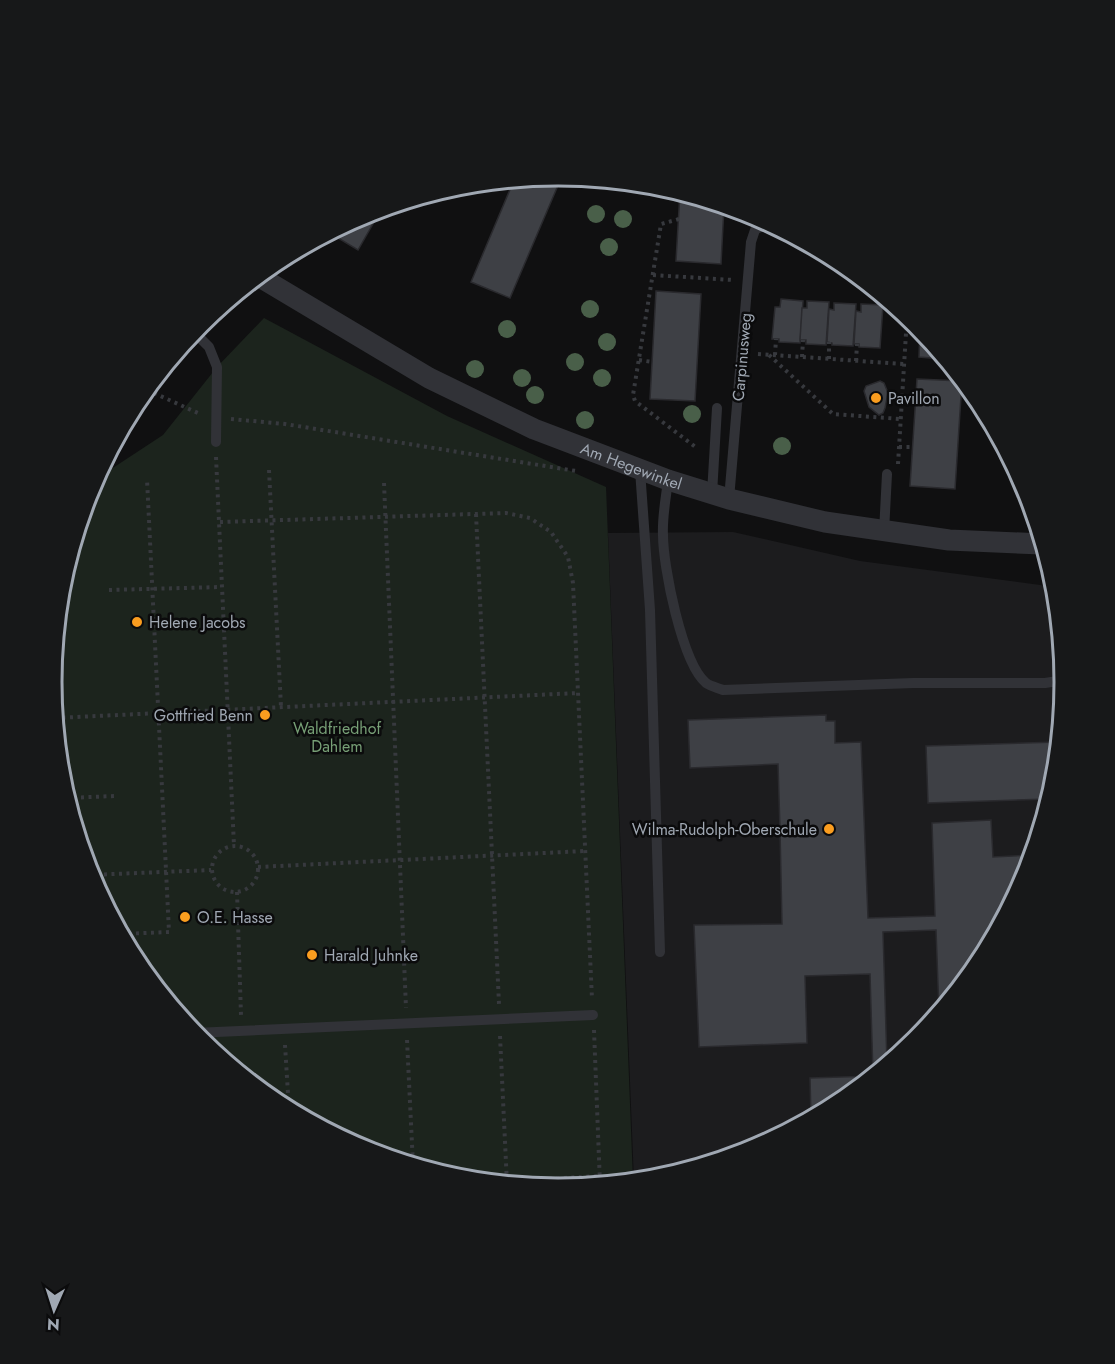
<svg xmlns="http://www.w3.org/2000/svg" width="1115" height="1364" viewBox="0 0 1115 1364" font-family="Jost,sans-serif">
<rect width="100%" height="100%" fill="#101011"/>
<polygon fill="#1c1c1e" points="733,532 860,561 1055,587 1064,682 1054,781 1025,876 978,964 915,1040 839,1103 751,1150 656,1179 634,1181 608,533"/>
<polygon fill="#1c241d" points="264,318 447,416 606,487 633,1181 557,1188 458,1179 363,1150 276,1103 199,1040 136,963 89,875 61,780 51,682 61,583 90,488 93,481 163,435 217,367"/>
<g fill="#3e4045" stroke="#2a2a2e" stroke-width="1.5">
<polygon points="562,176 510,298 471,282 514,180"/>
<polygon points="680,192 724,206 721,264 676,261"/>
<polygon points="382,208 374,222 363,214 364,214"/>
<polygon points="363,214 374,222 358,250 338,238 340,233 334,230"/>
<polygon points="656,291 701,294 695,401 650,399"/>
<polygon points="781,299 803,301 800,343 779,342 779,339 772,339 775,307 780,307"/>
<polygon points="807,301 829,302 826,345 806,344 806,340 800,340 802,308 807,308"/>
<polygon points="834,303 856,304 853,346 832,345 832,343 827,342 829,309 834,310"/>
<polygon points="861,304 883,305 880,348 859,347 859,344 854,344 856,311 861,312"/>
<polygon points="920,329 944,359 919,357"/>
<polygon points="917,379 962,381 955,489 910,486"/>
<polygon points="880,381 884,383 888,393 885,408 883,413 879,415 869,407 864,391 866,386"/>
<polygon points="826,715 826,721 835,721 835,743 861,742 868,918 935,916 932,823 991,820 993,857 1032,855 1025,876 978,964 939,1012 936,930 883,932 887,1063 873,1075 870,974 805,976 807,1043 699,1047 694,925 782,924 780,830 778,764 690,768 688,720"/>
<polygon points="1058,742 1054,781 1049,799 928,803 926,746"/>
<polygon points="872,1076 839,1103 811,1118 810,1078"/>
<polygon points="691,1163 691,1168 678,1172 678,1164"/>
</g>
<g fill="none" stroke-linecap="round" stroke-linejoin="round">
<g stroke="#37393e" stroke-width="4" stroke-dasharray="3 4.5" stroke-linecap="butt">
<polyline points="679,219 661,224 633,395 635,401 698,449"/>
<polyline points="653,275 733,280"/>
<polyline points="758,354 904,364"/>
<polyline points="769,355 833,414 900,419"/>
<polyline points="775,355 776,339"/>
<polyline points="802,357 803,340"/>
<polyline points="829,359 829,342"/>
<polyline points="639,360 652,362"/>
<polyline points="856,361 857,344"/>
<polyline points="154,393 200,414"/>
<polyline points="231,419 285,424 576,471"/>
<polyline points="899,447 913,447"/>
<polyline points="216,457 234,846"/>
<polyline points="898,464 907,317"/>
<polyline points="269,470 281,707"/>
<polyline points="384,483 406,1008"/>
<polyline points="476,514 499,1004"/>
<polyline points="220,522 506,513 530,518 551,532 568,557 573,583 592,999"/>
<polyline points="109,590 221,587"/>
<polyline points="55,718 578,693"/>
<polyline points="66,798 115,796"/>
<circle cx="235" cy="869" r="23"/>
<polyline points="258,867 585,851"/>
<polyline points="89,875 211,870"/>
<polyline points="237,892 241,1015"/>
<polyline points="121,934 169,932 147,479"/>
<polyline points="594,1030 600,1184"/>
<polyline points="500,1036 507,1184"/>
<polyline points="407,1040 413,1165"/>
<polyline points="285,1045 289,1110"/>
<polyline points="489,1182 599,1176"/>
</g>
<g stroke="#313237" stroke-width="10">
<polyline points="194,332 209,347 217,367 216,442"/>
<polyline points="640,470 650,610 660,952"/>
<path d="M668,480C666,498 662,517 663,535C663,566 682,663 706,683C710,686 718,688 723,690L913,683H1045L1064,680"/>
<polyline points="712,494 717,408"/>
<polyline points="729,499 751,242 755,230 767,223"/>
<polyline points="884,532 887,474"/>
<polyline points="194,1033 593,1015"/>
</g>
<g stroke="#313237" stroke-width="21">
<path id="s1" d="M258,276L429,378L534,429L668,480L729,499L825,522L949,540L1042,544"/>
<polyline points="187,339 207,318"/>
</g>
</g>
<g fill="#495f49">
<circle cx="596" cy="214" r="9"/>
<circle cx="623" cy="219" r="9"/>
<circle cx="609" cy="247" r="9"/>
<circle cx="590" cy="309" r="9"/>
<circle cx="507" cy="329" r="9"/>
<circle cx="607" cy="342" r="9"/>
<circle cx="575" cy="362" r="9"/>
<circle cx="475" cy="369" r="9"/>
<circle cx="522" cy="378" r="9"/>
<circle cx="602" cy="378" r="9"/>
<circle cx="535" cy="395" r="9"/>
<circle cx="692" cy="414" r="9"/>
<circle cx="585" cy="420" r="9"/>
<circle cx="782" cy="446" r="9"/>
</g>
<g fill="#fa9d1f" stroke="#0b0b0c" stroke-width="2">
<circle cx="876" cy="398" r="6"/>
<circle cx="137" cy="622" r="6"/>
<circle cx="265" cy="715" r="6"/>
<circle cx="829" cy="829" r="6"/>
<circle cx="185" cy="917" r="6"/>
<circle cx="312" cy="955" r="6"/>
</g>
<g text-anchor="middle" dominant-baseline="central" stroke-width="5" stroke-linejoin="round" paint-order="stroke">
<g font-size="16" fill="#a0a8b3" stroke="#0b0b0c">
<text transform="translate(742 357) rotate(-85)">Carpinusweg</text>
<text stroke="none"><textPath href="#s1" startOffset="420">Am Hegewinkel</textPath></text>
</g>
<g font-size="16" fill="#a0a8b3" stroke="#0b0b0c" text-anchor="start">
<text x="888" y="398">Pavillon</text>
<text x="149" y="622">Helene Jacobs</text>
<text x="253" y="715" text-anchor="end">Gottfried Benn</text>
<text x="817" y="829" text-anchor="end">Wilma-Rudolph-Oberschule</text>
<text x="197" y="917">O.E. Hasse</text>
<text x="324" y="955">Harald Juhnke</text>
</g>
<g font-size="16" fill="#779f76" stroke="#0b0b0c">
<text x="337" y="728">Waldfriedhof<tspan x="337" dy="18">Dahlem</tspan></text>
</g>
</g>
<path d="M0 0H1115V1364H0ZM62 682a496 496 0 1 1 992 0a496 496 0 1 1-992 0Z" fill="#171819" fill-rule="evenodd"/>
<path fill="none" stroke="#a0a8b3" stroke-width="3" d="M62 682a496 496 0 1 1 992 0a496 496 0 1 1-992 0Z"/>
<g transform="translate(54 1310) rotate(183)" stroke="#0b0b0c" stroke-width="4.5" paint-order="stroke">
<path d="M0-4.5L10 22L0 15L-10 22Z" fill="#a0a8b3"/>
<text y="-9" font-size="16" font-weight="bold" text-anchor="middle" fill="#a0a8b3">N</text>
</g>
</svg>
